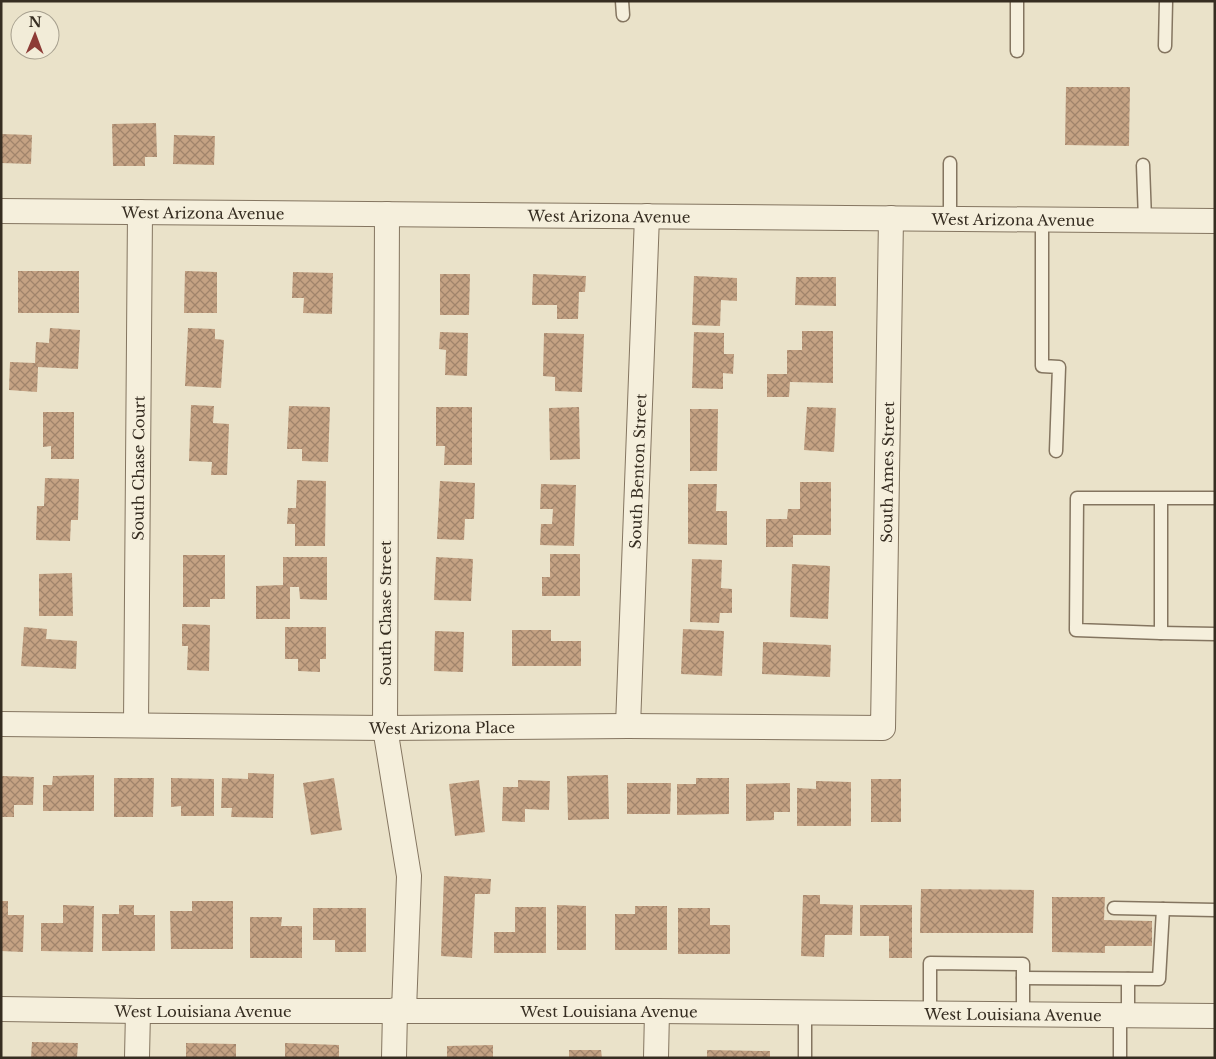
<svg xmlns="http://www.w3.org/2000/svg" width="1216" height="1059" viewBox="0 0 1216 1059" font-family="'Libre Baskerville',serif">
<defs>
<pattern id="building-cross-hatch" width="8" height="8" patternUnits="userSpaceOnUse" patternTransform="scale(1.25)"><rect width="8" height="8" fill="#c4a283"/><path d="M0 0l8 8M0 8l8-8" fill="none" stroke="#a0846b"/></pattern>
</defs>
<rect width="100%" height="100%" fill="#eae2c9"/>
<g fill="url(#building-cross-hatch)">
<polygon points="1066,87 1130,87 1129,146 1065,145"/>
<polygon points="156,123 157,157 145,157 145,166 113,166 112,124"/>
<polygon points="1,134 32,135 31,164 1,163"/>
<polygon points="174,135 215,136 214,165 173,164"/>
<rect x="18" y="271" width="61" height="42"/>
<polygon points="185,271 217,272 217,313 184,313"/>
<polygon points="293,272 333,273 332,314 303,313 304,298 292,298"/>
<polygon points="440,274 470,274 469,315 440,315"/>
<polygon points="533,274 586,276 585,292 579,292 578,319 557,319 557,305 532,305"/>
<polygon points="694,276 737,278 737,301 721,300 720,326 692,325"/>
<polygon points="796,277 836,277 836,306 795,305"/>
<polygon points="50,328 80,330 78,369 38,367 37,392 9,390 10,362 35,363 36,342 49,343"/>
<polygon points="188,328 215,329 215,339 224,340 221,388 185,386"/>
<polygon points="802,331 833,331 833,383 790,382 789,397 767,397 767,374 787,374 787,350 802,350"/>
<polygon points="440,332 468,333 467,376 445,375 446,350 439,349"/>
<polygon points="694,332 724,333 724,354 734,354 733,374 723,373 723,389 692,388"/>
<polygon points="544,333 584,334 582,392 555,391 555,377 543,376"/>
<polygon points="191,405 214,406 213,423 229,424 227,475 211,475 212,462 189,461"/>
<polygon points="289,406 330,407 328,462 302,461 302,449 287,449"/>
<polygon points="436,407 472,407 472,465 444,465 445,446 436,446"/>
<polygon points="579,407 580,459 550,460 549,408"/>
<polygon points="807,407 836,408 834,452 804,450"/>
<polygon points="690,409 718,409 717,471 690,471"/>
<polygon points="43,412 74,412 74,459 51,459 51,446 43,447"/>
<polygon points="45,478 79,479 78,520 71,520 70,541 36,540 37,506 44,506"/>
<polygon points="297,480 326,481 325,546 295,546 295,524 287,524 288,508 296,508"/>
<polygon points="440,481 475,483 474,519 465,519 464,540 437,539"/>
<polygon points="800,482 831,482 831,535 793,535 793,547 766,547 766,519 787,519 788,509 800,509"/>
<polygon points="541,484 576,485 574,546 540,545 541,524 552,524 553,509 540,509"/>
<polygon points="688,484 717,484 716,511 727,511 727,545 688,544"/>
<polygon points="550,554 580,554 580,596 542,596 542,577 550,577"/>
<polygon points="183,555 225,555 225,599 210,599 210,607 183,607"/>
<polygon points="283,557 327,557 327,600 300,599 299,587 290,587 290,619 256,619 256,586 283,585"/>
<polygon points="436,557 473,559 471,601 434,600"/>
<polygon points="692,559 722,560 721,588 732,589 732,613 720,613 719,623 690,622"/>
<polygon points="792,564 830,566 828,619 790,617"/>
<polygon points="72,573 73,616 39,616 39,574"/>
<polygon points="182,624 210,625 209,671 187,670 188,646 182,646"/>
<polygon points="24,627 47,629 46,639 77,641 76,669 21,666"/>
<polygon points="285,627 326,627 326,659 320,659 320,672 298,671 298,659 285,659"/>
<polygon points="683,629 724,631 722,676 681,674"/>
<polygon points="512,630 551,630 551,641 581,641 581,666 512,666"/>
<polygon points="435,631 464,632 463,672 434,671"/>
<polygon points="763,642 831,645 830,677 762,674"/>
<polygon points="248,773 274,774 273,818 231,817 232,808 221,808 222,778 248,779"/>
<polygon points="94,775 94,811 43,811 43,785 52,785 53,776"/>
<polygon points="608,775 609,819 568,820 567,776"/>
<polygon points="1,776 34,777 33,805 14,805 14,817 1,817"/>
<polygon points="114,778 154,778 153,817 114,817"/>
<polygon points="171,778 214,779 214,816 181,816 181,806 171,807"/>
<polygon points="334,778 342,830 311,835 303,783"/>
<polygon points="696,778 729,778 729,814 677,815 677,784 696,784"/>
<rect x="871" y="779" width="30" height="43"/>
<polygon points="479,780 485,832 455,836 449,784"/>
<polygon points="518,780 550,781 549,810 525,809 525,822 502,821 503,787 518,787"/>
<polygon points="816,781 851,782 851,826 797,826 797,788 816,789"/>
<polygon points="627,783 671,783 670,814 627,814"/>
<polygon points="790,783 790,812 774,812 774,820 746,821 746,784"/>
<polygon points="444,876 491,879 490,894 475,894 472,958 441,956"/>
<polygon points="921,889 1034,890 1033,933 920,933"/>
<polygon points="803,895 820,895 820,904 853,905 852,935 825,935 824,957 801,956"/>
<polygon points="1052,897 1105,897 1104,920 1152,921 1152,946 1105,946 1105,953 1052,952"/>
<polygon points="1,901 8,901 8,915 24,915 23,952 1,951"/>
<polygon points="192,901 233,901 233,949 171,949 170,911 192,911"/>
<polygon points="63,905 94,906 93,952 41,951 41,923 63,923"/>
<polygon points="119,905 134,905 134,915 155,915 155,951 102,951 102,914 119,914"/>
<polygon points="557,905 586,906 586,950 557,950"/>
<polygon points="860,905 912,905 912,958 889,958 889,936 860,936"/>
<polygon points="635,906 667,906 667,950 615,950 615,914 635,914"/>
<polygon points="515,907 546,907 546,953 494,953 494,932 515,932"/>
<polygon points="313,908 366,908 366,952 335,952 335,940 313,940"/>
<polygon points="678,908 710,908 710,925 730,925 730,954 678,954"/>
<polygon points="250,917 282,917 281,926 302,926 302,958 250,958"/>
<polygon points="32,1042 78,1043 77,1058 31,1058"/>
<polygon points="186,1043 236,1044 236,1058 186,1058"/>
<polygon points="285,1043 339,1045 339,1058 285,1058"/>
<polygon points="493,1045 493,1058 447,1058 447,1046"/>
<polygon points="569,1050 601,1050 602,1058 569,1058"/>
<polygon points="707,1050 770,1051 770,1058 707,1058"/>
</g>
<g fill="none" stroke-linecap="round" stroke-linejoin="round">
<defs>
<g id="lane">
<polyline points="622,1 623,15"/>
<polyline points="1017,1 1017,51"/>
<polyline points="1165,46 1166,1"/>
<polyline points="1143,165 1145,220"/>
<polyline points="950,219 950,163"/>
<polyline points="1042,220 1042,366 1059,367 1056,451"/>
<polyline points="1161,498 1161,633 1076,630 1077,498 1215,498"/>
<polyline points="1161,633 1215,634"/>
<polyline points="1114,908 1215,910"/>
<polyline points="1023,978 1159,979 1163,909"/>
<polyline points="1128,979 1128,1016"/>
<polyline points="930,1014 930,963 1023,964 1023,1015"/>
<polyline points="805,1058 805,1013"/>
<polyline points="1120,1058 1120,1016"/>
</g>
<g id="street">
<path id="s1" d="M1,211L1215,221"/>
<polyline points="387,214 385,728 409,876 404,1010"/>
<path id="s2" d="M1,724L385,728L628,726L883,728L891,218"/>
<path id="s3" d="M136,724L140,212"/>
<path id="s4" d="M628,726L647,216"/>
<path id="s5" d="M1,1009L138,1011H657L1215,1016"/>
<polyline points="137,1058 138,1011"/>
<polyline points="394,1058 395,1010"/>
<polyline points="656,1058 657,1011"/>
</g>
</defs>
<use href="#lane" stroke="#847560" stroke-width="15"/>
<use href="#street" stroke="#847560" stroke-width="26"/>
<use href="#lane" stroke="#f5efdc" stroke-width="12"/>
<use href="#street" stroke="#f5efdc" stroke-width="24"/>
</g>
<g text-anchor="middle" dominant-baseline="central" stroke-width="4" stroke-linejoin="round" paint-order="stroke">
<g font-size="15" fill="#362d21" stroke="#f2ecd8">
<text stroke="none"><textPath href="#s1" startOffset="202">West Arizona Avenue</textPath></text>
<text stroke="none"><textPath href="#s1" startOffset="608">West Arizona Avenue</textPath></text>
<text stroke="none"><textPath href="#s1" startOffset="1012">West Arizona Avenue</textPath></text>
<text stroke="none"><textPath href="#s3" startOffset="256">South Chase Court</textPath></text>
<text stroke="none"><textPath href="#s4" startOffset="255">South Benton Street</textPath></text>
<text stroke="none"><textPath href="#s2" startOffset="1138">South Ames Street</textPath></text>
<text transform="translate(385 613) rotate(-90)">South Chase Street</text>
<text stroke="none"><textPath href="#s2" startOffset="441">West Arizona Place</textPath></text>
<text stroke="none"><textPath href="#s5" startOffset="202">West Louisiana Avenue</textPath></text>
<text stroke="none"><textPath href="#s5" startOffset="608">West Louisiana Avenue</textPath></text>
<text stroke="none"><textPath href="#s5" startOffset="1012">West Louisiana Avenue</textPath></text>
</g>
</g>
<rect width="1216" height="1059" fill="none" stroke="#362d21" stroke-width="5"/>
<g transform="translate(35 35) rotate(1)"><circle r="24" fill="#f2ecd8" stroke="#a7a08f"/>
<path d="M0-4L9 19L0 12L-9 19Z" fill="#8d3b36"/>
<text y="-8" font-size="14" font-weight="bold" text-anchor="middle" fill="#362d21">N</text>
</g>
</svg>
